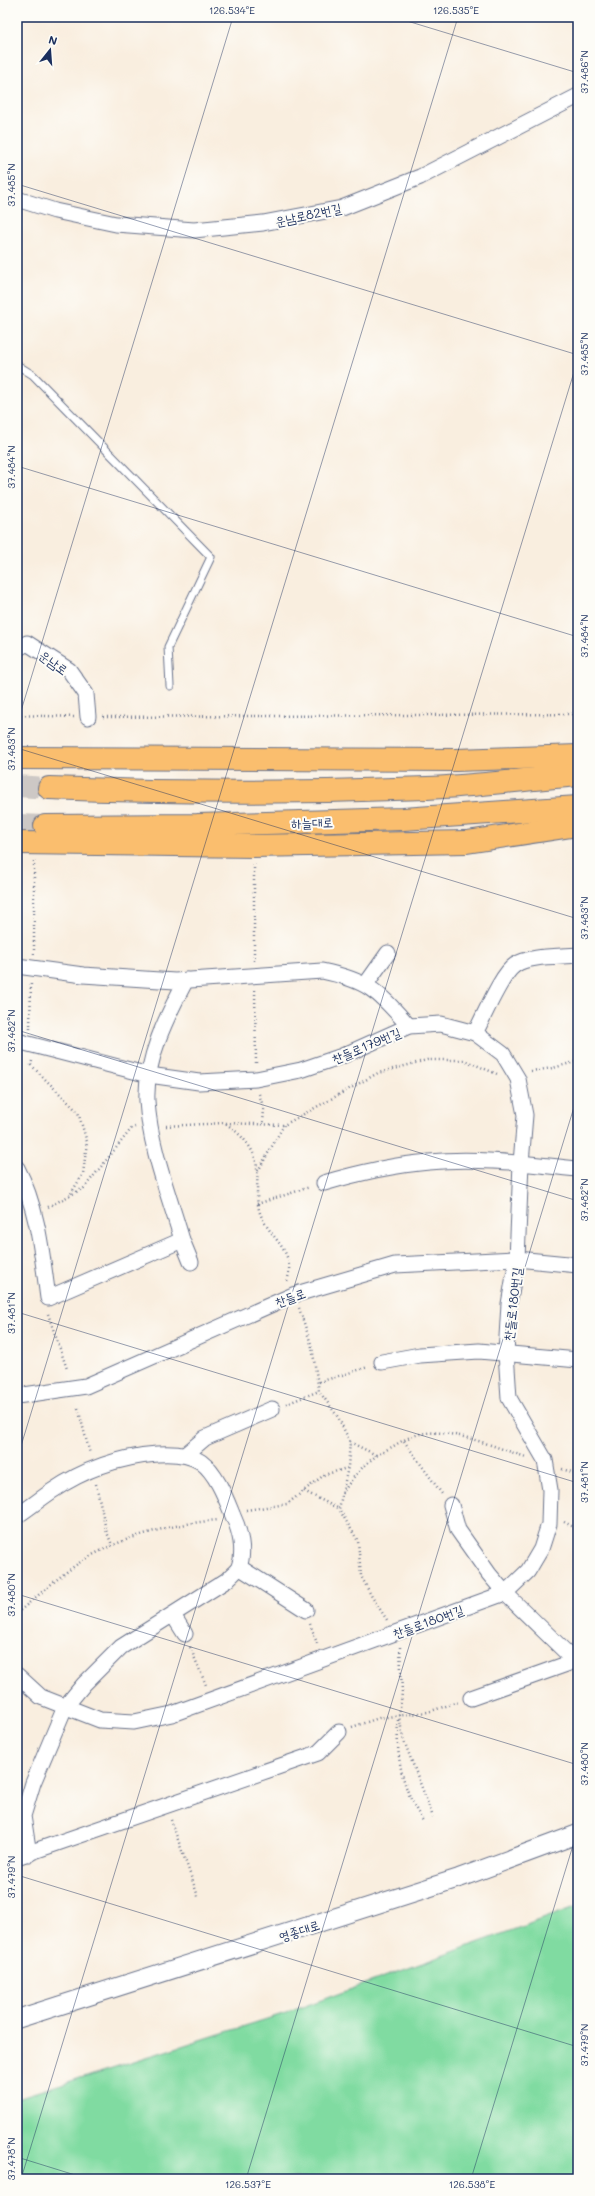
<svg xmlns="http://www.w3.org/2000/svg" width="595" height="2196" viewBox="0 0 595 2196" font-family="Mali,'Poor Story',sans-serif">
<rect width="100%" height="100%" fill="#fdfcf7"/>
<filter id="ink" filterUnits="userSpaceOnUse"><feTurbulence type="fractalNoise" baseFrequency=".025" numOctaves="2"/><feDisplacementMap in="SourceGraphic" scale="8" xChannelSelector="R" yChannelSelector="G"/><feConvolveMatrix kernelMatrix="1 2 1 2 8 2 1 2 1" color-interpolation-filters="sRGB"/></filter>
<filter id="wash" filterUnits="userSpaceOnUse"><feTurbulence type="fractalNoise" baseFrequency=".012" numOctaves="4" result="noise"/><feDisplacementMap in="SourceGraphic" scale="16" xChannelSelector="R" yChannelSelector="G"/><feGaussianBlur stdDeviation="0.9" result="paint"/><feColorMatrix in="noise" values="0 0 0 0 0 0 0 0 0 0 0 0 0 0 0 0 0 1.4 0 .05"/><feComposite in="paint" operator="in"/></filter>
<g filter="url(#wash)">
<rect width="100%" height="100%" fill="#f9eedf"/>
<polygon fill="#80dba1" stroke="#4e8580" points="578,1906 578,2179 17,2179 17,2098 286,2013"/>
</g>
<g filter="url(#ink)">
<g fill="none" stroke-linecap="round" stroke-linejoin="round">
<g stroke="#cdc8c5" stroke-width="22" stroke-dasharray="22 11" stroke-linecap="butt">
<polyline points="17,786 49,788"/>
<polyline points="17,825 45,826"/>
</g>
<defs>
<polyline id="service" points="17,365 33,375 211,557 168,647 170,686"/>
<g id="minor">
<polyline points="17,199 55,211 116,224 194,230 263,223 342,208 420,177 578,96"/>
<polyline points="17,649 27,643 69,670 86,694 88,717"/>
<path d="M17,966L83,975L175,981L322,971C370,981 378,992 409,1026"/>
<polyline points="366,984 388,953"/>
<path d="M475,1033C484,1017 501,974 515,965C529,955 561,957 578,955"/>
<polyline points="17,1041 149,1075 199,1082 256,1079 301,1070 342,1056 409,1026 441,1024 475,1033 503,1054 518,1079 525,1115 521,1163 517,1259 509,1304 506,1353 509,1398 545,1460 550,1490 549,1524 541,1549 528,1571 505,1593 172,1714 134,1722 100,1720 41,1697 17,1675"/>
<path d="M17,1168C38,1208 42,1254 48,1298L182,1240C169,1195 150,1148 147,1101C145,1059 167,1016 186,980"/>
<path d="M324,1183C358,1173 393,1165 429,1162C478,1157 529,1164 578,1169"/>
<polyline points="182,1240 191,1262"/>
<polyline points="382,1362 420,1355 479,1351 578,1360"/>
<polyline points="17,1396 86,1386 293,1295 395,1265 517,1259 578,1265"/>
<polyline points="185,1455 205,1438 272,1409"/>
<polyline points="451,1505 458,1530 489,1574 505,1593 575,1661"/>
<path d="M17,1516C29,1508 40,1499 52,1491C83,1470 119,1457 157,1454C171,1453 188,1453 201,1462C217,1474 226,1499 233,1516C240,1531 245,1551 239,1567C237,1571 230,1576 227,1580L121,1647L84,1684L65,1707L33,1783L23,1816L29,1854"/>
<polyline points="239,1567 306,1610"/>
<polyline points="173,1615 185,1634"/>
<polyline points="471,1698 578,1660"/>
<polyline points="17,1857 318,1753 339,1732"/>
</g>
<polyline id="tertiary" points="17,2019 459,1878 578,1834"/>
<g id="trunk">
<polyline points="17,758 456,760 578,756"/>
<path d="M49,788C175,793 301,793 427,788C477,786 528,779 578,775"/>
<polyline points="45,826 197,825 403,819 578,807"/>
<polyline points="17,843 254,846 467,842 578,825"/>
</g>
</defs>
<use href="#service" stroke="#69728b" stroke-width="9"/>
<use href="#minor" stroke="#69728b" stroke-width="17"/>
<use href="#tertiary" stroke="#69728b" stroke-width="20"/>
<use href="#trunk" stroke="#69728b" stroke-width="24"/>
<g stroke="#69728b" stroke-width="2.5" stroke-dasharray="1 3" stroke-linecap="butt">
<polyline points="17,715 74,717"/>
<polyline points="103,717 578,714"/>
<polyline points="34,861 34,954"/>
<polyline points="254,864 254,961"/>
<polyline points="255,990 256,1063"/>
<polyline points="30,1029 31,982"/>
<polyline points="32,1061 31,1065 78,1112 87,1142 83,1174 70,1195"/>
<polyline points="531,1071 553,1068 578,1061"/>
<polyline points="259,1094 264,1109 263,1124"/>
<path d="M226,1124C236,1130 248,1142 253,1153C262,1172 253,1193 260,1213C269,1238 297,1251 287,1281"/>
<polyline points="166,1126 224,1123 284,1125 378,1073 427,1060 464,1060 497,1074"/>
<polyline points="258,1171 284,1125"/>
<polyline points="257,1204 310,1187"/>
<polyline points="48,1207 84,1188 132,1128 135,1127"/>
<polyline points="299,1308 312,1347 319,1391 338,1417 350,1442 348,1467 339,1509 358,1541 361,1576 372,1597 387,1620"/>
<polyline points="48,1314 67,1369"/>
<polyline points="319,1382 368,1367"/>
<polyline points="286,1404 319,1391"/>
<polyline points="78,1408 90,1454"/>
<polyline points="404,1441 442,1494"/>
<polyline points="350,1442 376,1455"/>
<polyline points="562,1469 578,1474"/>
<polyline points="96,1484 106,1530 112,1545"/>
<polyline points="304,1491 339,1509"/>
<path d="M342,1494C355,1473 370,1457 392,1447C400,1442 410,1436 420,1434C450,1427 497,1448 526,1457"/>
<polyline points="246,1510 287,1504 324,1475 347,1468"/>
<polyline points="564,1522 578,1529"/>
<path d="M17,1613C38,1596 59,1576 82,1561C121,1537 172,1524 218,1520"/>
<polyline points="310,1624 318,1646"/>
<polyline points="190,1647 206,1685"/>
<polyline points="400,1647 402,1693 399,1716 403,1738 433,1817"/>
<path d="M398,1720C396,1759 402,1788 423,1821"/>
<polyline points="352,1727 379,1718 428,1712 458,1702"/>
<polyline points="171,1820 199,1899"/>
</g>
<use href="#service" stroke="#fff" stroke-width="7"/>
<use href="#minor" stroke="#fff" stroke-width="15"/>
<use href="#tertiary" stroke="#fff" stroke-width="18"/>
<use href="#trunk" stroke="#fabe6e" stroke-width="22"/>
</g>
</g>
<path fill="none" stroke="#1b2f5e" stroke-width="1" stroke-opacity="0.45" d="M394,17L578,73M17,184L578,355M17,466L578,637M17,724L233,17M17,748L578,919M17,1030L578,1201M17,1312L578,1483M17,1459L458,17M17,1594L578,1765M17,1875L578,2047M17,2157L88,2179M21,2179L578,359M246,2179L578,1094M471,2179L578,1829"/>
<g text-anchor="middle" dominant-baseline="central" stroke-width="4" stroke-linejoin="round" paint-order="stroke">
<g font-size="13" fill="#1b2f5e" stroke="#fdfcf7">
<text transform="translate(308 214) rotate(-12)">운남로82번길</text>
<text transform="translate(54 662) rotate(36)">운남로</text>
<text transform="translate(312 822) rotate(-2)">하늘대로</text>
<text transform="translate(366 1045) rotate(-23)">찬들로179번길</text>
<text transform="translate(290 1297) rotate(-20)">찬들로</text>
<text transform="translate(512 1304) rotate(-83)">찬들로180번길</text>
<text transform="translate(428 1621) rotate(-20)">찬들로180번길</text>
<text transform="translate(299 1930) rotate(-18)">영종대로</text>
</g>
</g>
<rect width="595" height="2196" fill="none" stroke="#fdfcf7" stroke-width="44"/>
<g transform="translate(50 50) rotate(17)" stroke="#fdfcf7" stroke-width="3" paint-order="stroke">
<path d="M0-3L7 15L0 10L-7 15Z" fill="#1b2f5e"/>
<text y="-6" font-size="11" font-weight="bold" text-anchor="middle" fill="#1b2f5e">N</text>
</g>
<rect x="22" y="22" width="551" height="2152" fill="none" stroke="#1b2f5e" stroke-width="1.5"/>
<g font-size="10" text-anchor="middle" fill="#1b2f5e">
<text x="232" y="14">126.534°E</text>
<text x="456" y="14">126.535°E</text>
<text transform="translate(584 72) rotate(-90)" y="4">37.486°N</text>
<text transform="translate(11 185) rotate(-90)" y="4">37.485°N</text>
<text transform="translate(584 354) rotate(-90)" y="4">37.485°N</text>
<text transform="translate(11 467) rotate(-90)" y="4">37.484°N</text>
<text transform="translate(584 636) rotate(-90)" y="4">37.484°N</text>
<text transform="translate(11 749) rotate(-90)" y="4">37.483°N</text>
<text transform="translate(584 918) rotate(-90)" y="4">37.483°N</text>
<text transform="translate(11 1031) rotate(-90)" y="4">37.482°N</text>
<text transform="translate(584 1200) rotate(-90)" y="4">37.482°N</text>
<text transform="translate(11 1313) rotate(-90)" y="4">37.481°N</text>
<text transform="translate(584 1482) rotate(-90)" y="4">37.481°N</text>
<text transform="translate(11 1595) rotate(-90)" y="4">37.480°N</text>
<text transform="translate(584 1764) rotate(-90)" y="4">37.480°N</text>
<text transform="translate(11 1877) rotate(-90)" y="4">37.479°N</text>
<text transform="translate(584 2045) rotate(-90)" y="4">37.479°N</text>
<text transform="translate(11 2159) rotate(-90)" y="4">37.478°N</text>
<text x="248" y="2188">126.537°E</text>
<text x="472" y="2188">126.538°E</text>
</g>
</svg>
